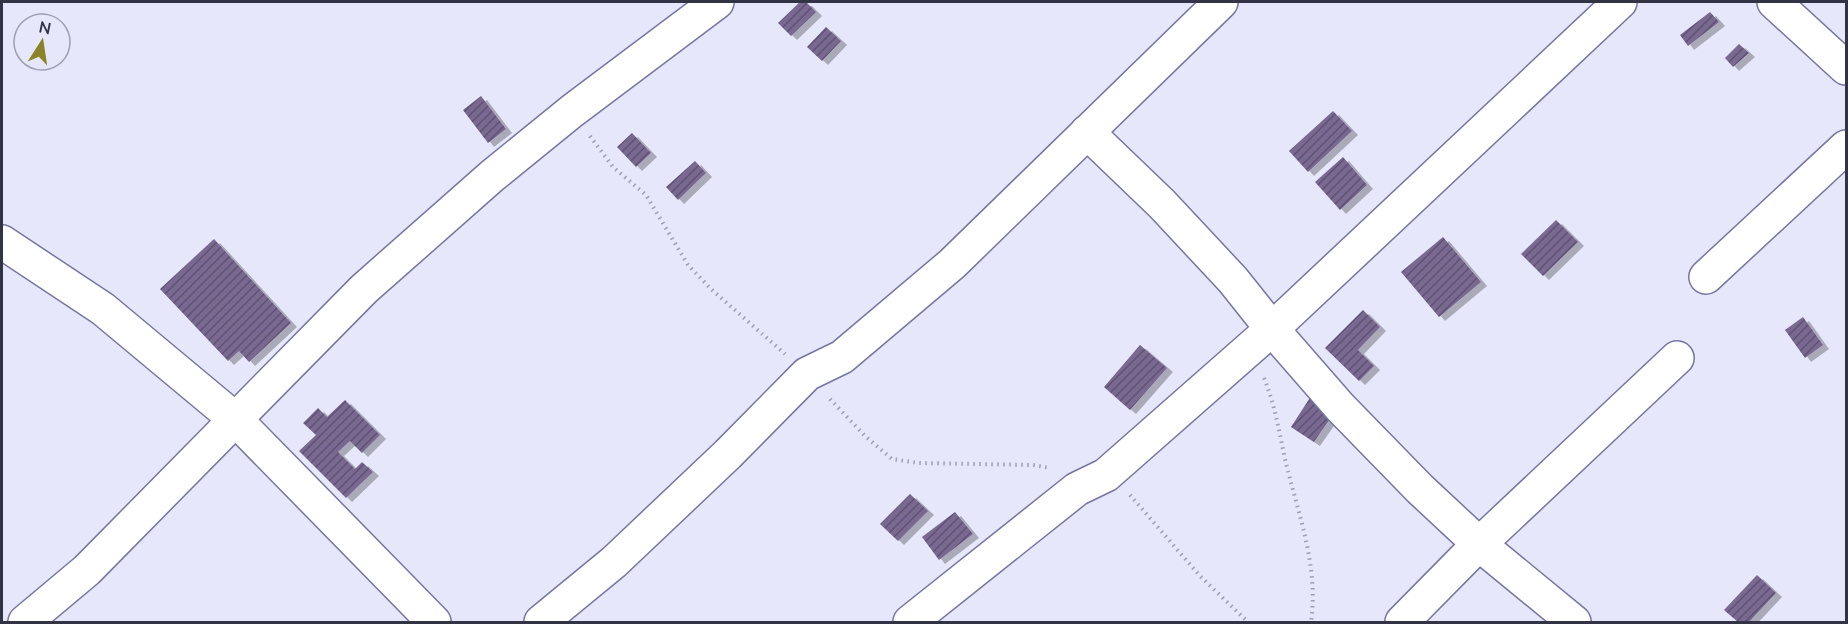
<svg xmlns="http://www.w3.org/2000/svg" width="1848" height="624" viewBox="0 0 1848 624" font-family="'Nunito Sans',sans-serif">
<defs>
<pattern id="building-hatch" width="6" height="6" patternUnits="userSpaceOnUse" patternTransform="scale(1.5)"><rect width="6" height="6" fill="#796790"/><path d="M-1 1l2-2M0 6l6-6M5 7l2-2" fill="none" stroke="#5e5171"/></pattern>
<filter id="shadow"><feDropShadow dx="6" dy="4" stdDeviation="0" flood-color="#0004"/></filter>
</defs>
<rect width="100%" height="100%" fill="#e6e7fa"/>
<g fill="url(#building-hatch)" filter="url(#shadow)">
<polygon points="800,2 806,2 816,12 791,36 778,23"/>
<polygon points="1710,12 1719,22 1688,46 1680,35"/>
<polygon points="826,27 841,41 822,61 807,47"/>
<polygon points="1739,44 1749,53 1733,67 1725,58"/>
<polygon points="481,96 506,129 488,143 463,110"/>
<polygon points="1333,111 1352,131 1308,172 1289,151"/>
<polygon points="632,133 651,153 636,167 617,147"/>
<polygon points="1343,157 1367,185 1340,210 1315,182"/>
<polygon points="695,161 706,173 678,200 666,187"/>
<polygon points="1556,220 1578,242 1543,276 1521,254"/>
<polygon points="1443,237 1481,282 1439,317 1401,272"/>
<polygon points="214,239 291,323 249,362 239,351 228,361 160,289"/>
<polygon points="1363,310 1380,327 1358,350 1374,366 1359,381 1325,348"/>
<polygon points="1803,317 1823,345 1805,358 1785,330"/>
<polygon points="1140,345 1167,368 1130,410 1104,387"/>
<polygon points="1315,390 1339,406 1314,442 1291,427"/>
<polygon points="345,400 380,435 362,453 350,441 338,452 355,469 362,462 373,472 346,498 299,451 316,435 303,423 318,408 327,417"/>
<polygon points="910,494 928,511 898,541 880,524"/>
<polygon points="955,512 973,534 939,560 922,537"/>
<polygon points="1757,575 1776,593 1749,622 1738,622 1724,610"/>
</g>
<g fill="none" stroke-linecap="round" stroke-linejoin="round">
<defs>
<g id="minor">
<polyline points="1774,2 1846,68"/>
<polyline points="1087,132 1162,204 1233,280 1272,329 1340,407 1420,489 1479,544 1574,622"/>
<polyline points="2,242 103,309 235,419 434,622"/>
<polyline points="1706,277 1846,147"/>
<polyline points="25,622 87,570 364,289 492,176 572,111 717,2"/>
<polyline points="541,622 614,562 728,454 807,374 842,357 952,264 1221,2"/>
<polyline points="910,622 1077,489 1106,475 1272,329 1620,2"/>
<polyline points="1402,622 1474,549 1677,358"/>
</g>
</defs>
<use href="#minor" stroke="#7576a1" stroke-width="36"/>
<g stroke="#9e9eb1" stroke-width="4" stroke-dasharray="1.5 4.5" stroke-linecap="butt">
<polyline points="590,136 613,167 646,195 688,265 711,289 785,354"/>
<path d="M1264,378C1275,405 1279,431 1285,459C1298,514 1319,566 1311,622"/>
<polyline points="830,399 865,436 892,459 919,463 1033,465 1050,468"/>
<polyline points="1130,495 1200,576 1248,622"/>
</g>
<use href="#minor" stroke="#fff" stroke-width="33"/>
</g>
<rect width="1848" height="624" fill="none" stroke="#333346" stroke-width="6"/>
<g transform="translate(42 42) rotate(12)"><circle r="28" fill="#e6e7fa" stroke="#9e9fb2" stroke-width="1.5"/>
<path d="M0-4.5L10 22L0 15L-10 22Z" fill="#8b832a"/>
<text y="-9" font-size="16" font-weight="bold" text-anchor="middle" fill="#333346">N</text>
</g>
</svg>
